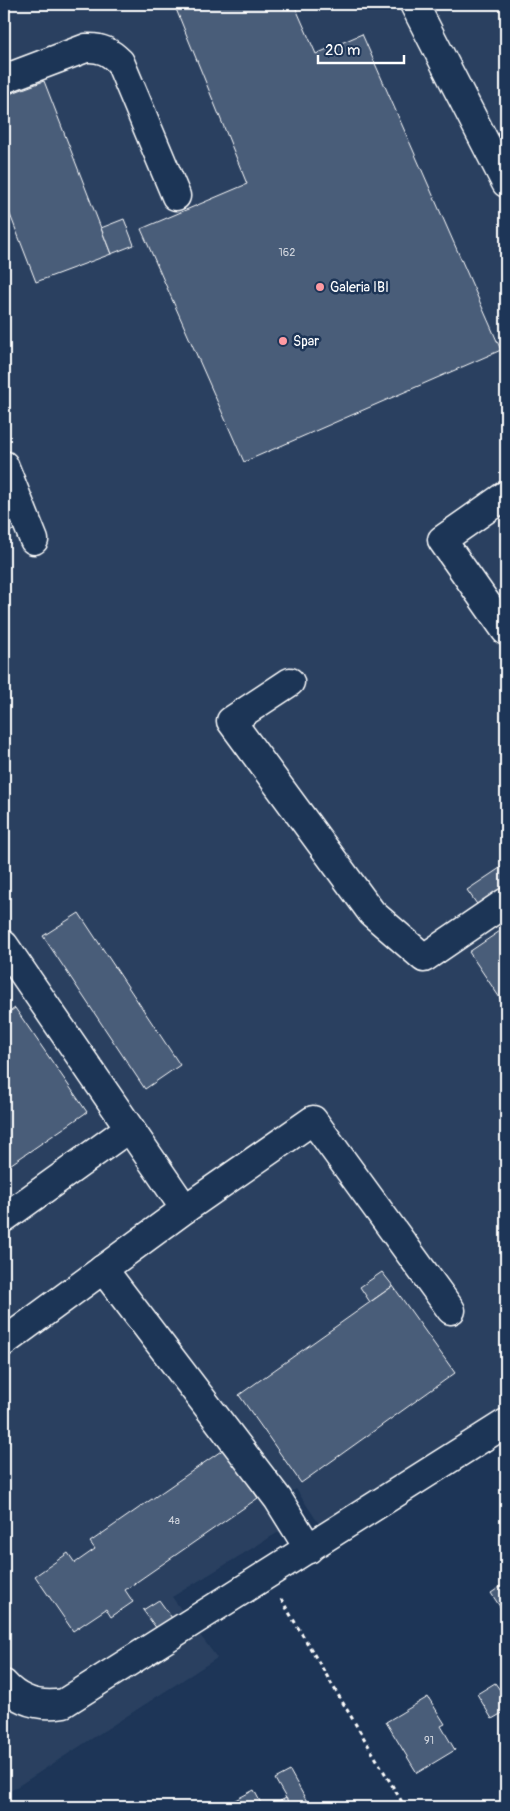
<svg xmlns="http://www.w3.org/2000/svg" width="510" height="1811" viewBox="0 0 510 1811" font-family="Pangolin,sans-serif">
<rect width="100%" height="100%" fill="#1d3557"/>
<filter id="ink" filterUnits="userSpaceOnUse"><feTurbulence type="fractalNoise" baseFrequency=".02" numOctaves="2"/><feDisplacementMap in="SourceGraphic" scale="10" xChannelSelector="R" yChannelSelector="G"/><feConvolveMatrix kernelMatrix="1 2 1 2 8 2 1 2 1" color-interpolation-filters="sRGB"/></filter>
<g filter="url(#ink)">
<polygon fill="#2a4161" points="4,4 506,4 506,1405 333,1519 319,1524 296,1489 278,1499 282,1530 172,1597 217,1658 4,1795"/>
<g fill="#4a5d79" stroke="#fff">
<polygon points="174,4 294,4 316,54 362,34 501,350 244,462 141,229 247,184"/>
<polygon points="44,81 111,254 36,282 4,199 4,96"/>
<polygon points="124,219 134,245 111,254 101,228"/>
<polygon points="4,499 16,529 4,534"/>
<polygon points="503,866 506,872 506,888 479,907 467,890"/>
<polygon points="79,913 180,1065 145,1089 43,936"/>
<polygon points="506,927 506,1007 469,952"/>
<polygon points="15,1008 87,1112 4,1169 4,1016"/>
<polygon points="382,1272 393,1286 370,1302 360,1287"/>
<polygon points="393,1286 455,1373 301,1483 239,1395"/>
<polygon points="224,1449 258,1498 125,1590 133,1602 111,1617 106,1609 73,1631 35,1576 68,1553 75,1563 95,1549 90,1542"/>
<polygon points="506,1583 506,1616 491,1593"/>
<polygon points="159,1600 172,1618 157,1629 143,1610"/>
<polygon points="495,1683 500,1690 506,1686 506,1717 504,1712 492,1719 477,1694"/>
<polygon points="428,1697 445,1724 441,1726 455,1750 417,1773 386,1722"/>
<polygon points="290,1771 310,1807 291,1807 275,1779"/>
<polygon points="254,1790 263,1807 222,1807"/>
<polygon points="286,1798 291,1807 271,1806"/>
</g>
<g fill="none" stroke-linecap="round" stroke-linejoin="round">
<defs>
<g id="minor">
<polyline points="414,4 506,183"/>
<path d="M4,79L86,48C101,47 110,52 120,62L176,196"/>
<polyline points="4,465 34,540"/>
<polyline points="506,495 442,540 506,631"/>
<polyline points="290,682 231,721 372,913 424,958 506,902"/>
<polyline points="4,945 185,1209 313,1120 451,1310"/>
<polyline points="4,1218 129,1128"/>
<polyline points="103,1269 278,1499 309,1549"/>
<polyline points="4,1342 185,1209"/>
<path d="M4,1684C20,1702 41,1707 64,1703L506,1423"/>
</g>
</defs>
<use href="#minor" stroke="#fff" stroke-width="31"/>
<polyline stroke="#fff" stroke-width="3" stroke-dasharray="4 4" stroke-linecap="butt" points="281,1599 405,1807"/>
<use href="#minor" stroke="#1d3557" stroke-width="28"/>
</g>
</g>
<g fill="#ff9aa2" stroke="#1d3557" stroke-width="2">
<circle cx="320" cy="287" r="5"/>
<circle cx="283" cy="341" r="5"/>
</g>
<g text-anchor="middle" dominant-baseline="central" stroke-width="5" stroke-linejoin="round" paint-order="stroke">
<g font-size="11" fill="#d2d6de">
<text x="287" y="252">162</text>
<text x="174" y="1520">4a</text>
<text x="429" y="1740">91</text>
</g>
<g font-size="14" fill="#fff" stroke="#1d3557" text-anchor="start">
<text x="330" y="287">Galeria IBI</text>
<text x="293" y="341">Spar</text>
</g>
</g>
<rect width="510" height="1811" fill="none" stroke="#1d3557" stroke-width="20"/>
<rect x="10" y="10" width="490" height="1791" fill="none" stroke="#fff" stroke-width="2" filter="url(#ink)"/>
<path d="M318 55v8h86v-8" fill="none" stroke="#ffffff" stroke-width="2.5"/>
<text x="325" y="55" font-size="15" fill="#ffffff" stroke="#1d3557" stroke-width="4" paint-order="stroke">20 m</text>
</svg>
